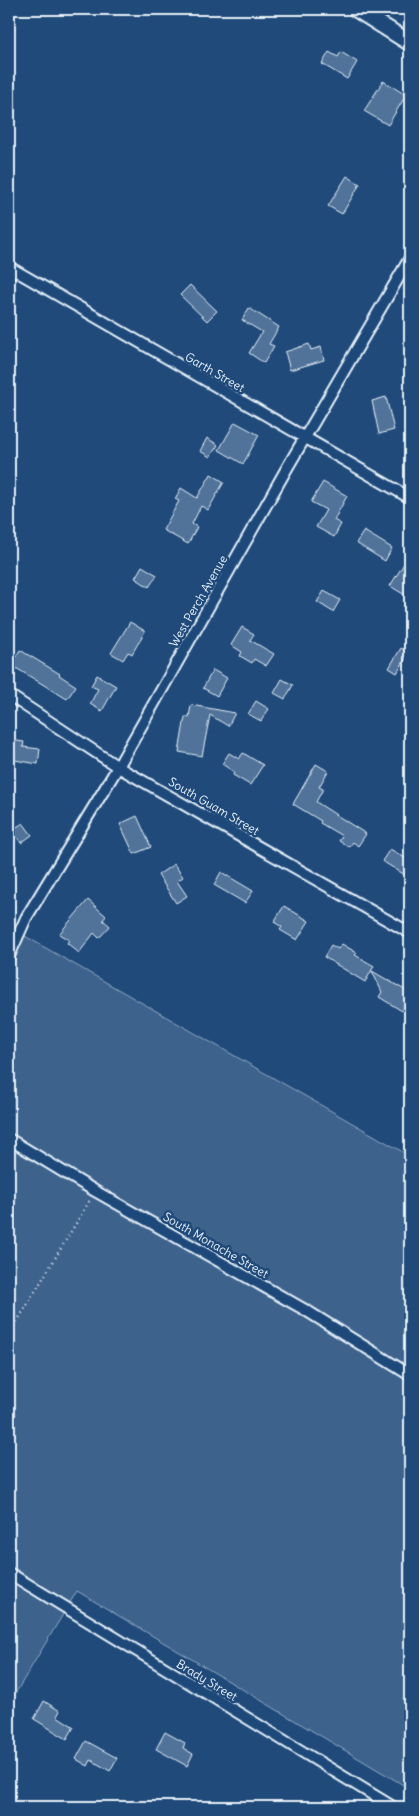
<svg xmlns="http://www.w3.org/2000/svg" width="419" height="1816" viewBox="0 0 419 1816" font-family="Delius,sans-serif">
<rect width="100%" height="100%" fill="#1f4a7a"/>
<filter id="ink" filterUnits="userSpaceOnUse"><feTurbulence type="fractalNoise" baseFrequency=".02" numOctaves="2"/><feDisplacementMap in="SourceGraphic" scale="10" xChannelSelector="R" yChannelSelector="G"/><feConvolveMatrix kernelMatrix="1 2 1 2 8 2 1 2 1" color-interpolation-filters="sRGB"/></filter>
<g filter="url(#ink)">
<polygon fill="#3c628c" stroke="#92aac2" points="9,927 410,1156 410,1789 77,1591 9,1704"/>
<g fill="#517399" stroke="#e8f1f8">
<polygon points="329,52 338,57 341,52 357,62 347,79 322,64"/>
<polygon points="383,81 406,95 388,125 364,111"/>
<polygon points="347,176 360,184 342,214 328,206"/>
<polygon points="190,285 217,311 207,321 180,295"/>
<polygon points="249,308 279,327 269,344 274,346 264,363 249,353 262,332 242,320"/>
<polygon points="309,344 311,350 321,347 324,360 290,370 285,352"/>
<polygon points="386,397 394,430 379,434 372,401"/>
<polygon points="235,422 259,435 243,464 219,450"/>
<polygon points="207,438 218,445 210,457 200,451"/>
<polygon points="211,474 224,482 208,510 201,506 192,524 197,527 188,544 163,530 179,501 175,499 181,488 197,498"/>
<polygon points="323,482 347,496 334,520 341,524 334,537 316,527 326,510 311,502"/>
<polygon points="364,531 392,548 385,561 356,543"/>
<polygon points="410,554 410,598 390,586"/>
<polygon points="142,566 157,575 149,587 135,578"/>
<polygon points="324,591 340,600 333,612 317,602"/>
<polygon points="130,622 145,631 132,654 128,652 123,660 111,653"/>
<polygon points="242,627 254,634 250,640 274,654 266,666 254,659 252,663 240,656 242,652 231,645"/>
<polygon points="401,648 409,653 397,673 389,668"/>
<polygon points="20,650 60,674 59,675 76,686 67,699 11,665"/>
<polygon points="213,670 227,678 217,696 203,688"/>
<polygon points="97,675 116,686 102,711 90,704 98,689 91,686"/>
<polygon points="282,679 293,685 285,699 274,693"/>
<polygon points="256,701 269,709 261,721 248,714"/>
<polygon points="191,705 235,713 228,726 210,715 202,756 179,752 185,717 189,717"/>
<polygon points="10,740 24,742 23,747 40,749 38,764 9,759"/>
<polygon points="229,753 239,759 243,753 263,765 250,785 233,775 234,772 222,764"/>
<polygon points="316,764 328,771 319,787 323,789 316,802 366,834 358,846 353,842 349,847 339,841 342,836 320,823 321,821 293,804"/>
<polygon points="137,816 151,847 134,854 120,824"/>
<polygon points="23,823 32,835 21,843 12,830"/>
<polygon points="390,849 410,861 410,878 382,861"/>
<polygon points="174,864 183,877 177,881 187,896 176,903 158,875"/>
<polygon points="221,872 253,891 245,903 214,885"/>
<polygon points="88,900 106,916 103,920 110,926 99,938 94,933 79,953 67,943 69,940 59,934"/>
<polygon points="284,906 309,921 297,940 280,930 282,927 274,922"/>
<polygon points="342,944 357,953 355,955 374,966 365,982 324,957 331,945 338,949"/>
<polygon points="372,971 410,993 410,996 402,1011 379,997 382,992"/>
<polygon points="44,1701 60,1711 57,1716 74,1727 67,1739 34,1719"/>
<polygon points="165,1732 185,1743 183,1748 193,1754 187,1766 156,1749"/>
<polygon points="86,1741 117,1758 110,1771 91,1760 88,1766 76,1759"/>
</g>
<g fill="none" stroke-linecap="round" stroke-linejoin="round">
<defs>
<g id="street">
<polyline points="9,267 410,498"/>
<polyline points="9,695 118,767 410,933"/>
<polyline points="9,956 26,918 118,767 287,468 410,258"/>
<polyline points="9,1139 95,1191 307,1311 410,1375"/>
<polyline points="9,1573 393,1807"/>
</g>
<polyline id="secondary" points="356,9 410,43"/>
</defs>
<use href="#street" stroke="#e8f1f8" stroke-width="14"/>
<use href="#secondary" stroke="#e8f1f8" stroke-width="19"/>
<polyline stroke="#e8f1f8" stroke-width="2.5" stroke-dasharray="1 4" stroke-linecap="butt" points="9,1335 90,1200"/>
<use href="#street" stroke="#1f4a7a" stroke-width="10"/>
<use href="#secondary" stroke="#1f4a7a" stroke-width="15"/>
</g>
</g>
<g text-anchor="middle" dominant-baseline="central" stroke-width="5" stroke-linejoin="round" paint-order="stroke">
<g font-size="12" fill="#e8f1f8" stroke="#1f4a7a">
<text transform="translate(215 372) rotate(30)">Garth Street</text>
<text transform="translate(198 601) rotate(-60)">West Perch Avenue</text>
<text transform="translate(214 806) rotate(30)">South Guam Street</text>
<text transform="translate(216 1245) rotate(30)">South Monache Street</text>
<text transform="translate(207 1680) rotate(31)">Brady Street</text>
</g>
</g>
<rect width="419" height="1816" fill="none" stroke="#1f4a7a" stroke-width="30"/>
<rect x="15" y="15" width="389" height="1786" fill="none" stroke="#e8f1f8" stroke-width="2" filter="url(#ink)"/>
</svg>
